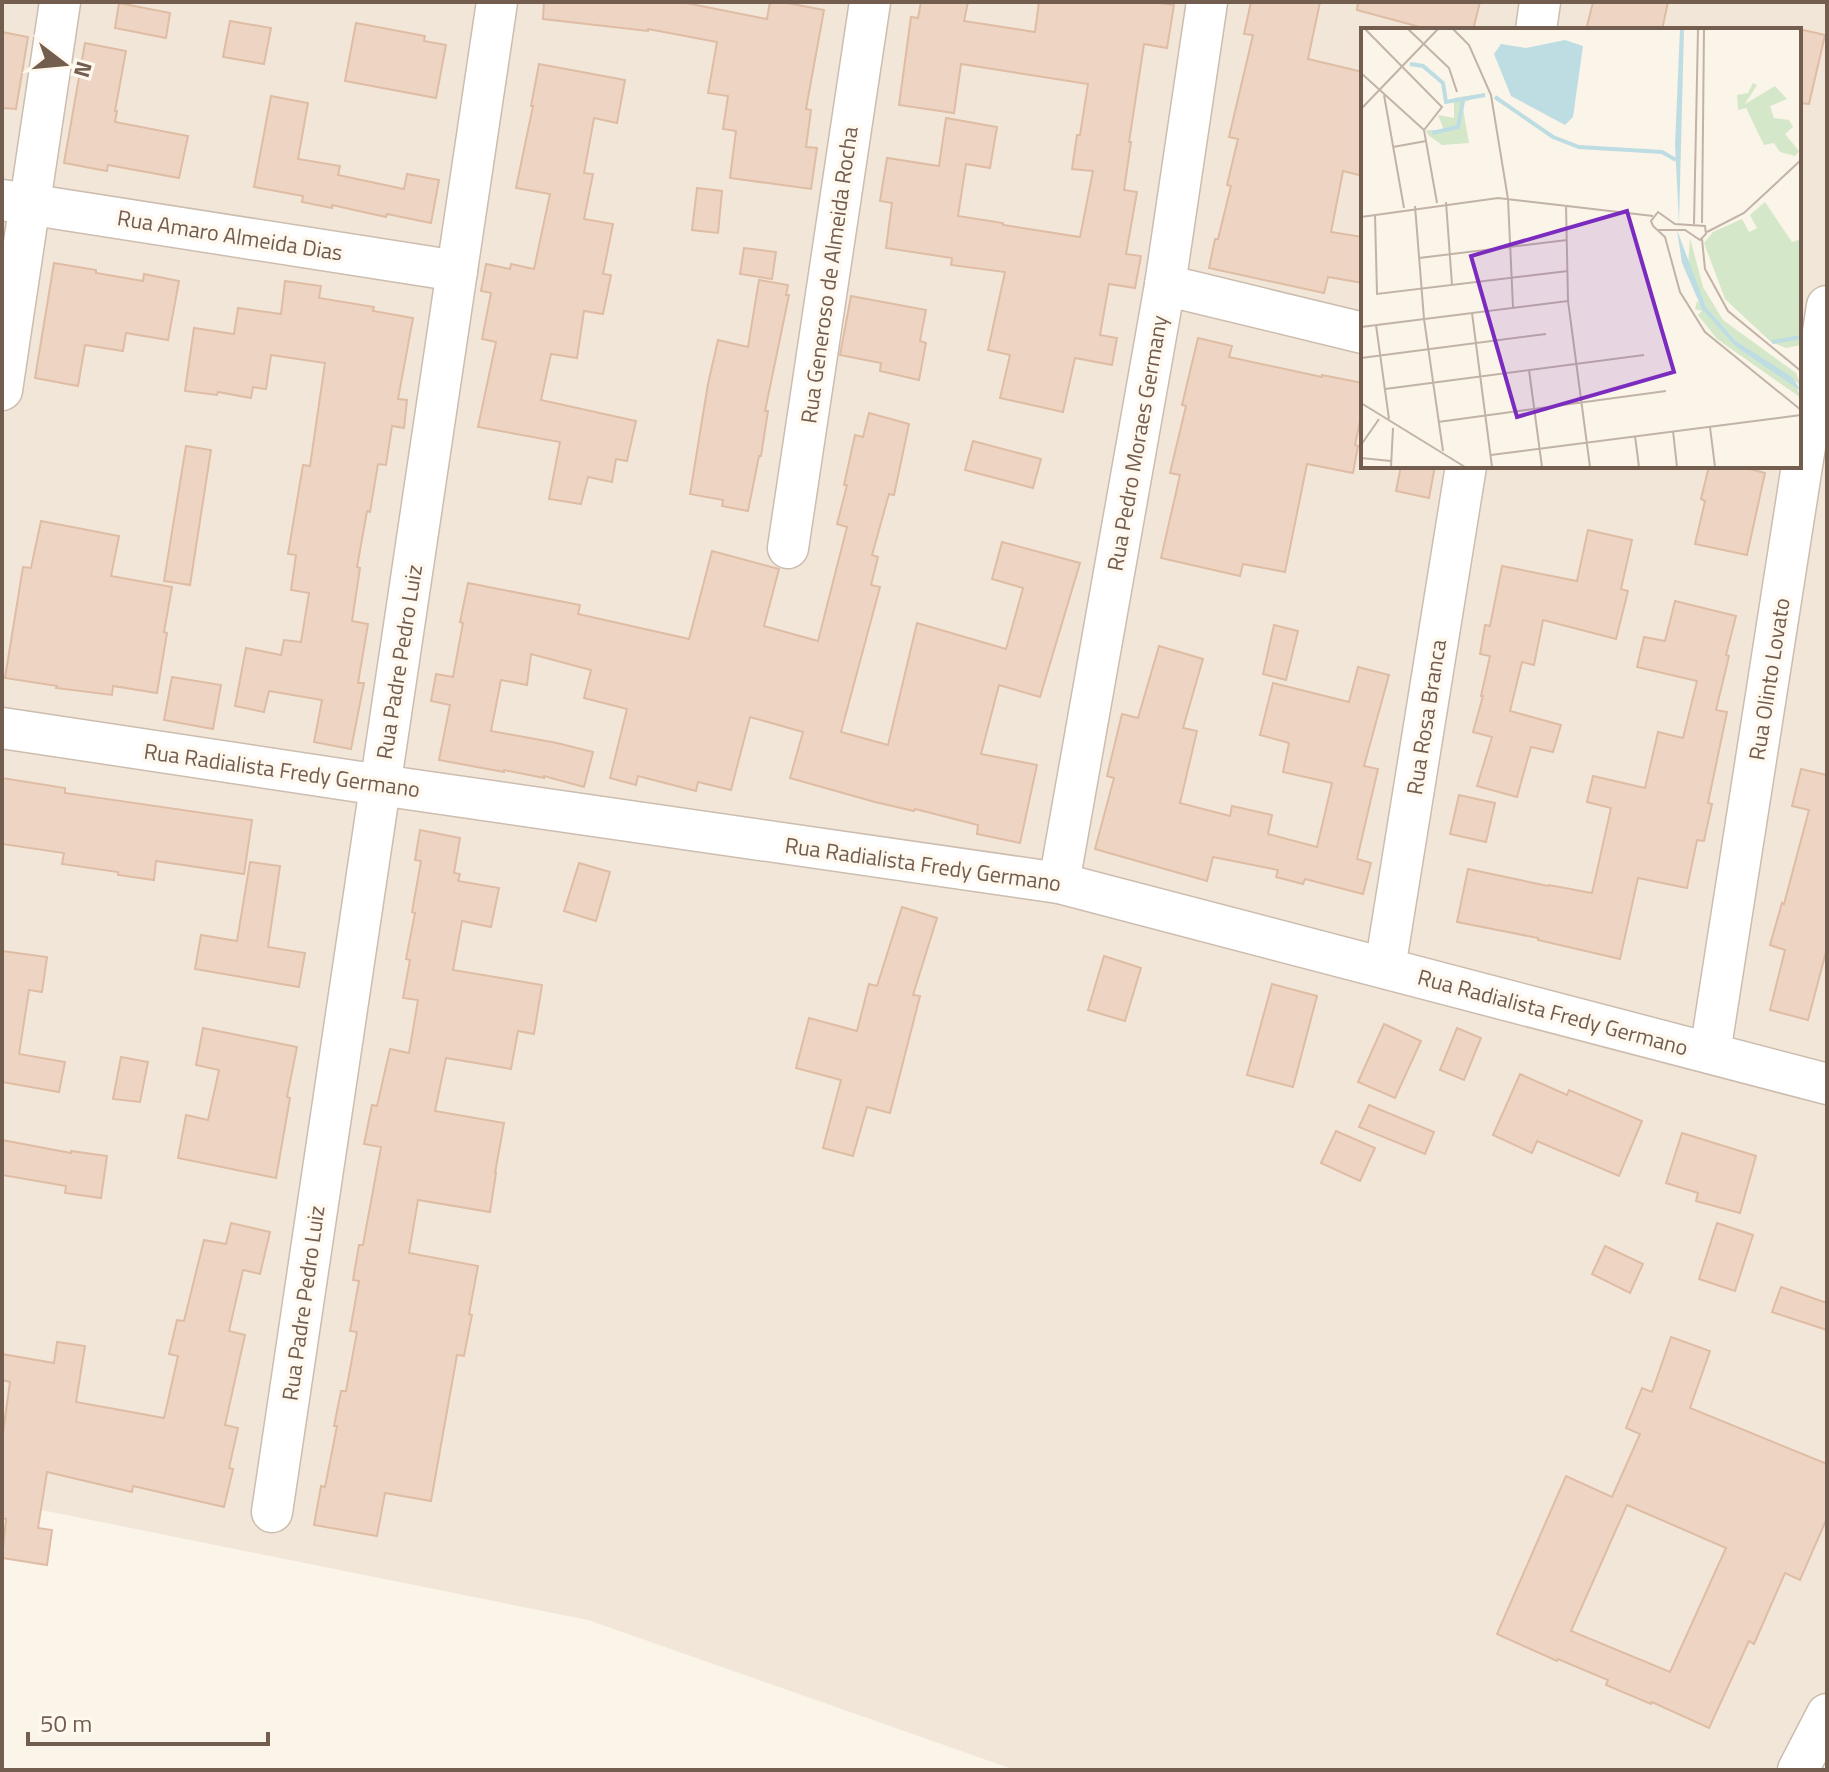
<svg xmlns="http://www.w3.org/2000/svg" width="1829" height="1772" viewBox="0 0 1829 1772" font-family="'Titillium Web',sans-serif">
<rect width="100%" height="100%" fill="#fbf4e9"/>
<path fill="#f2e6d8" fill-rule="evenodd" d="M2,2H1827V1714L1798,1770H1015L588,1620L2,1502ZM1363,30H1799V466H1363Z"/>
<g fill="#eed5c3" stroke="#dfbca4" stroke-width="2" fill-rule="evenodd">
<polygon points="544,2 681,2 767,19 770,2 782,2 824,10 806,109 811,110 806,147 817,148 811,189 730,178 736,131 723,129 728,96 708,93 717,42 648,29 648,31 543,19"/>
<polygon points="921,2 968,2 964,21 1035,32 1039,2 1153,2 1174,5 1167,48 1144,44 1129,142 1131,142 1124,190 1137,192 1126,254 1141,256 1135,288 1109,284 1100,335 1117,338 1112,365 1075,358 1063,412 1000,398 1010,355 988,350 1005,272 951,265 952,258 886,248 892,203 880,201 887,158 939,166 946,118 997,127 990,168 966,164 958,216 1003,223 1003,225 1080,237 1093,171 1072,169 1077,135 1080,135 1088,84 961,64 954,113 899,105 911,17 918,18"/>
<polygon points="1251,2 1320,2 1308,59 1363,72 1363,176 1343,171 1331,232 1363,237 1363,283 1328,277 1324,293 1209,268 1215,239 1218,239 1231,186 1227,185 1238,139 1229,137 1253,35 1244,34"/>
<polygon points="1358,2 1480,2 1473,30 1431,30 1357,10"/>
<polygon points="1593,2 1668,2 1662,30 1586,30"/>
<polygon points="119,3 170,13 166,38 115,28"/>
<polygon points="230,21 271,28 264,64 223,57"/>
<polygon points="356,23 425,36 424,41 446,45 436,98 345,81"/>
<polygon points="1799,29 1825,35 1809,104 1799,103"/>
<polygon points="2,32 28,37 16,109 2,108"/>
<polygon points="85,43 126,51 115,111 117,111 115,122 188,136 179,178 108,165 107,171 64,163"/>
<polygon points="539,64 625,80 617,123 594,118 584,173 593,174 584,219 613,224 603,274 611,275 603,314 584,311 577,358 551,354 541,400 636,421 627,461 616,459 612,482 588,477 581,504 549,499 560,442 478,427 496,342 482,339 491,293 481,291 486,264 510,269 511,264 534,269 550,194 516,188 533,106 531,106"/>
<polygon points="271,96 308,103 298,159 340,166 338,175 404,189 407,174 439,180 431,223 387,214 386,217 332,205 332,208 302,202 303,196 254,187"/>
<polygon points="697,188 722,191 718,233 692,230"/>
<polygon points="744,248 776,252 772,279 740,274"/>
<polygon points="54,263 96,270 96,273 143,281 144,274 179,281 168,340 126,333 123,351 85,345 78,386 35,378"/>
<polygon points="759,280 788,285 786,295 789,295 765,411 768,411 761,456 759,456 748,511 722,506 723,500 690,494 708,384 718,340 748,347"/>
<polygon points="285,281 321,286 319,298 374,307 373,311 413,318 398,399 407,400 404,428 392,426 386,465 378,464 370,512 367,511 357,567 360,568 352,621 368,624 358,683 364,683 351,749 314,742 322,700 269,691 264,712 235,706 246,648 281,655 284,640 301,642 309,593 291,590 296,555 288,554 303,465 310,466 325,363 271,355 266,389 253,387 251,398 218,392 217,395 185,391 194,328 234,334 238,308 281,314"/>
<polygon points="851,296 926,310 920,341 926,343 919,380 880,371 881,363 840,355"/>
<polygon points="1198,338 1232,346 1229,357 1322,377 1322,375 1363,383 1363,406 1355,445 1358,446 1353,473 1307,464 1285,572 1243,564 1240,576 1161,558 1180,475 1170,473 1186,406 1182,405"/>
<polygon points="869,413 909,424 894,495 889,494 872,555 878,557 871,585 880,587 841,732 888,745 917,623 1006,649 1023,588 992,579 1002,542 1080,563 1040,697 999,685 981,754 1037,765 1020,843 977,834 978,825 915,809 914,811 875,802 790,778 803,732 750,717 731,790 698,782 696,791 638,776 636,785 610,778 627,709 584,698 591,670 531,654 527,685 501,680 491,731 557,743 593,752 584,787 544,776 544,778 504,770 504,772 439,760 450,705 431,701 436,674 453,677 463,623 460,622 468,583 580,605 578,614 689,639 712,551 779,569 764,626 818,641 847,527 837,524 847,485 844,485 855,435 863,437"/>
<polygon points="973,441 1041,459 1033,488 965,470"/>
<polygon points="186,446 211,450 190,585 164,581"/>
<polygon points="1401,466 1435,466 1429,498 1396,491"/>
<polygon points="1709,466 1738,466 1765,473 1747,555 1695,544 1705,501 1701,499"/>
<polygon points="41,521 119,536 111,576 172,587 164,632 167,633 157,693 113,686 112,695 56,688 57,686 5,678 23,567 31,568"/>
<polygon points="1588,530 1632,540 1621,589 1628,591 1616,639 1543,620 1534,665 1522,662 1510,711 1561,725 1553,752 1531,747 1517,797 1477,786 1492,737 1473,732 1483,696 1481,696 1490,656 1480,654 1485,625 1490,626 1502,566 1577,581"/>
<polygon points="1675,601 1736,616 1726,655 1729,656 1716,710 1727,712 1708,803 1712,804 1704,841 1697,840 1687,888 1638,878 1620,959 1538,940 1538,938 1457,922 1468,869 1548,886 1549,885 1592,893 1611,808 1587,802 1593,776 1645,788 1658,732 1683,738 1697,681 1637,667 1644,637 1665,641"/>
<polygon points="1274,625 1298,631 1286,680 1263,674"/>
<polygon points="1159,646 1203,659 1183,728 1197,731 1180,803 1230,816 1232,806 1272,815 1268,834 1317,847 1332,783 1283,772 1289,743 1260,735 1273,683 1349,702 1358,667 1389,675 1364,766 1378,769 1357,859 1371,863 1363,894 1305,879 1303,884 1276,877 1278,870 1213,857 1207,881 1095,849 1114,778 1107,776 1122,714 1138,718"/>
<polygon points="172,677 221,685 213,729 164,720"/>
<polygon points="1801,769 1827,775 1827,948 1808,1020 1770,1010 1785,950 1770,945 1782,903 1784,904 1809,810 1792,806"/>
<polygon points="2,778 65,788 65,793 252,820 244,874 156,861 154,880 118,875 118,872 62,864 64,853 2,844"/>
<polygon points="1459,795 1495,803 1486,842 1450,834"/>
<polygon points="420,830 460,838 454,873 460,874 458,881 499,888 491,927 462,921 453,970 542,985 534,1034 518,1031 511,1069 446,1058 435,1111 504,1123 495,1173 496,1173 490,1212 418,1200 409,1253 478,1266 469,1314 472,1315 464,1356 457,1355 431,1501 385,1493 377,1536 314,1525 321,1486 325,1487 337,1426 334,1426 341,1391 346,1391 357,1332 350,1331 359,1281 353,1280 359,1245 363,1245 381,1147 364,1144 372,1105 377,1106 390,1049 409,1053 418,1000 403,998 410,960 406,959 415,913 412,912 421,861 415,860"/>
<polygon points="250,862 280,866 268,947 305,953 299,987 195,969 201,935 237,941"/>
<polygon points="579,863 610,872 596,921 564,911"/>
<polygon points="902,907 937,918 913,995 920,996 890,1113 867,1107 853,1156 823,1148 841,1080 796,1068 809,1018 857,1031 869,984 877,986"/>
<polygon points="2,951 47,957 42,992 29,990 19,1054 65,1062 59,1092 2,1082"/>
<polygon points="1104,956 1141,968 1125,1021 1088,1010"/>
<polygon points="1272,984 1317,996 1293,1087 1247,1075"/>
<polygon points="1384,1024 1421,1041 1395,1098 1358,1082"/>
<polygon points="203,1028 297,1047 287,1097 290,1098 276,1178 178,1158 186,1115 208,1120 219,1070 196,1065"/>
<polygon points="1457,1028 1481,1038 1464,1080 1440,1070"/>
<polygon points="121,1057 148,1062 140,1102 113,1099"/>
<polygon points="1520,1074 1567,1095 1569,1090 1642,1121 1619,1176 1537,1141 1532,1153 1493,1135"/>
<polygon points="1369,1105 1434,1132 1425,1154 1359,1127"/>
<polygon points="1336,1131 1375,1148 1360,1181 1321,1163"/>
<polygon points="1682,1133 1756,1156 1740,1213 1696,1201 1698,1193 1666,1183"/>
<polygon points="2,1140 71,1153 71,1151 107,1156 101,1198 65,1193 66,1186 2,1175"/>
<polygon points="231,1223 270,1232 260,1274 243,1270 229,1331 245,1335 225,1425 238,1428 229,1468 233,1469 224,1507 133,1486 132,1492 47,1472 38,1528 52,1530 47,1565 2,1558 6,1519 2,1518 2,1440 10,1382 2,1380 2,1354 54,1363 57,1342 85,1346 76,1402 164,1418 178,1356 169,1354 177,1320 184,1321 204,1240 226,1244"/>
<polygon points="1717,1223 1753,1235 1735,1291 1699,1279"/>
<polygon points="1605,1246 1643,1264 1630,1293 1592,1274"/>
<polygon points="1781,1287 1827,1303 1827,1330 1772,1312"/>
<path d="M1671,1337L1710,1351L1690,1408L1827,1464V1518L1800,1580L1785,1573L1754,1644L1749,1641L1709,1728L1652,1702L1651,1704L1606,1685L1608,1680L1558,1659L1557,1661L1497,1634L1566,1476L1612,1497L1640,1434L1626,1428L1642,1388L1652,1392ZM1627,1505L1726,1548L1670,1672L1571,1631Z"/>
</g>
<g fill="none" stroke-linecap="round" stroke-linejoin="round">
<defs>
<g id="minor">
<polyline points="1536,30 1540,2"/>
<polyline points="2,200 457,271"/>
<polyline points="1165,285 1363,333"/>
<polyline points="2,390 60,2"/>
<polyline points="788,548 870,2"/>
<polyline points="2,728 380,785 1059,883 1827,1084"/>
<polyline points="1059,883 1165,285 1207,2"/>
<polyline points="1385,968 1466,466"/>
<polyline points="1710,1053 1827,306"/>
<polyline points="272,1512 497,2"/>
<polyline points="1798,1770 1827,1714"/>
</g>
</defs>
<use href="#minor" stroke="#ccbdaf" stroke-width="43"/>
<use href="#minor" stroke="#fff" stroke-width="40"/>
</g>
<g text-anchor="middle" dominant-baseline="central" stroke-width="7" stroke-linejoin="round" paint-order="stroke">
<g font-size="22" fill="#735d4e" stroke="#fef8ef">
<text transform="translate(230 235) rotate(9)">Rua Amaro Almeida Dias</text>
<text transform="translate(829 275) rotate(-82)">Rua Generoso de Almeida Rocha</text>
<text transform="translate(1137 443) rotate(-80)">Rua Pedro Moraes Germany</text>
<text transform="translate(399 662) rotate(-81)">Rua Padre Pedro Luiz</text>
<text transform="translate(1769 679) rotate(-81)">Rua Olinto Lovato</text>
<text transform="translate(1426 717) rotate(-81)">Rua Rosa Branca</text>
<text transform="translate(282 770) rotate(8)">Rua Radialista Fredy Germano</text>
<text transform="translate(923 864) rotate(8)">Rua Radialista Fredy Germano</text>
<text transform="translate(1553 1012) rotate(15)">Rua Radialista Fredy Germano</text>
<text transform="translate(303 1303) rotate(-82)">Rua Padre Pedro Luiz</text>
</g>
</g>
<g transform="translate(1361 28)">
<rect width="440" height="440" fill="#fbf4e9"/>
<path d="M392,55L396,57L384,76L414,58L426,71L409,78L413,90L428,92L432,99L424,106L438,123L434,128L419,124L413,115L403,117L385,80L377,82L376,67L387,65ZM126,65L101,75L108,115L81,117L67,107L65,102H83L77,87L93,90V70ZM404,174L431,214L440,211V317L425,320L410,314L364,271L343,215L352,204L381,191L388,204L396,200L389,187ZM329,210L342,259L362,292L435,345L440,357L375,313L345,279L327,238ZM336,273L374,318L435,358L440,370L356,311L337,287L341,283L334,281Z" fill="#d4e7c8"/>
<path d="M319,1H323L318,195L314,116ZM204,12L222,18L212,89L204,97L150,68L133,26L140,16L165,20ZM316,202L345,279L375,313L432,350L440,363L374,318L341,281L321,235Z" fill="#bedde3"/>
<path fill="none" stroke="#bedde3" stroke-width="4" d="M49,36L62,38L82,55L85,74L124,67M134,69L192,109L218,119L301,124L315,132M71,105L97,99L102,73M411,314L440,309"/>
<path fill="none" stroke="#c1b3a6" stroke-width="2" d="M4,1L81,79L63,102M47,1L88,40L96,64M92,1L108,17L130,67L147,171L152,279M0,45L63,102L76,175M23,67L43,180M0,81L77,1M32,119L65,113M85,174L91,257M205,177L207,273L229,439M54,178L63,291L82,423M14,186L16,266L207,243M0,189L137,170L292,188M341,195L343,1M333,196L337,1M297,202H324L339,212L345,206L344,198L314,196L297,184L290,193L292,198L304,209L319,264L344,304L440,382M346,204L383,185L440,132M341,211L344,241L367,283L440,343M58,230L206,212M111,285L131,439M15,297L28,391M0,299L207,273M0,330L185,306M168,342L181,439M24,361L283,327M0,375L104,439M77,394L305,363M349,399L354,439M312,403L316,439M274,408L278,439M0,417L18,391M130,427L440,387M0,430L30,433M30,439L32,400"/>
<path fill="#7b2cbf" fill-opacity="0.15" stroke="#7b2cbf" stroke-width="4" d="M266,183L313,344L156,389L110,228Z"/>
<rect width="440" height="440" fill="none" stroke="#735d4e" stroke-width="4"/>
</g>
<rect width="1829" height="1772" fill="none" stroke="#735d4e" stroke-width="8"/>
<g transform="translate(64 64) rotate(106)" stroke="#fef8ef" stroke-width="6" paint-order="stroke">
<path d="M0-6L14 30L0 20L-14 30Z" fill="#735d4e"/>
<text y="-12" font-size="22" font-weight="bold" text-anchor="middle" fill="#735d4e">N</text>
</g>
<path d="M28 1732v12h240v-12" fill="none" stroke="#735d4e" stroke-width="4"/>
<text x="40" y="1732" font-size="24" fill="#735d4e" stroke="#fef8ef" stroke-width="6" paint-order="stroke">50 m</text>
</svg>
